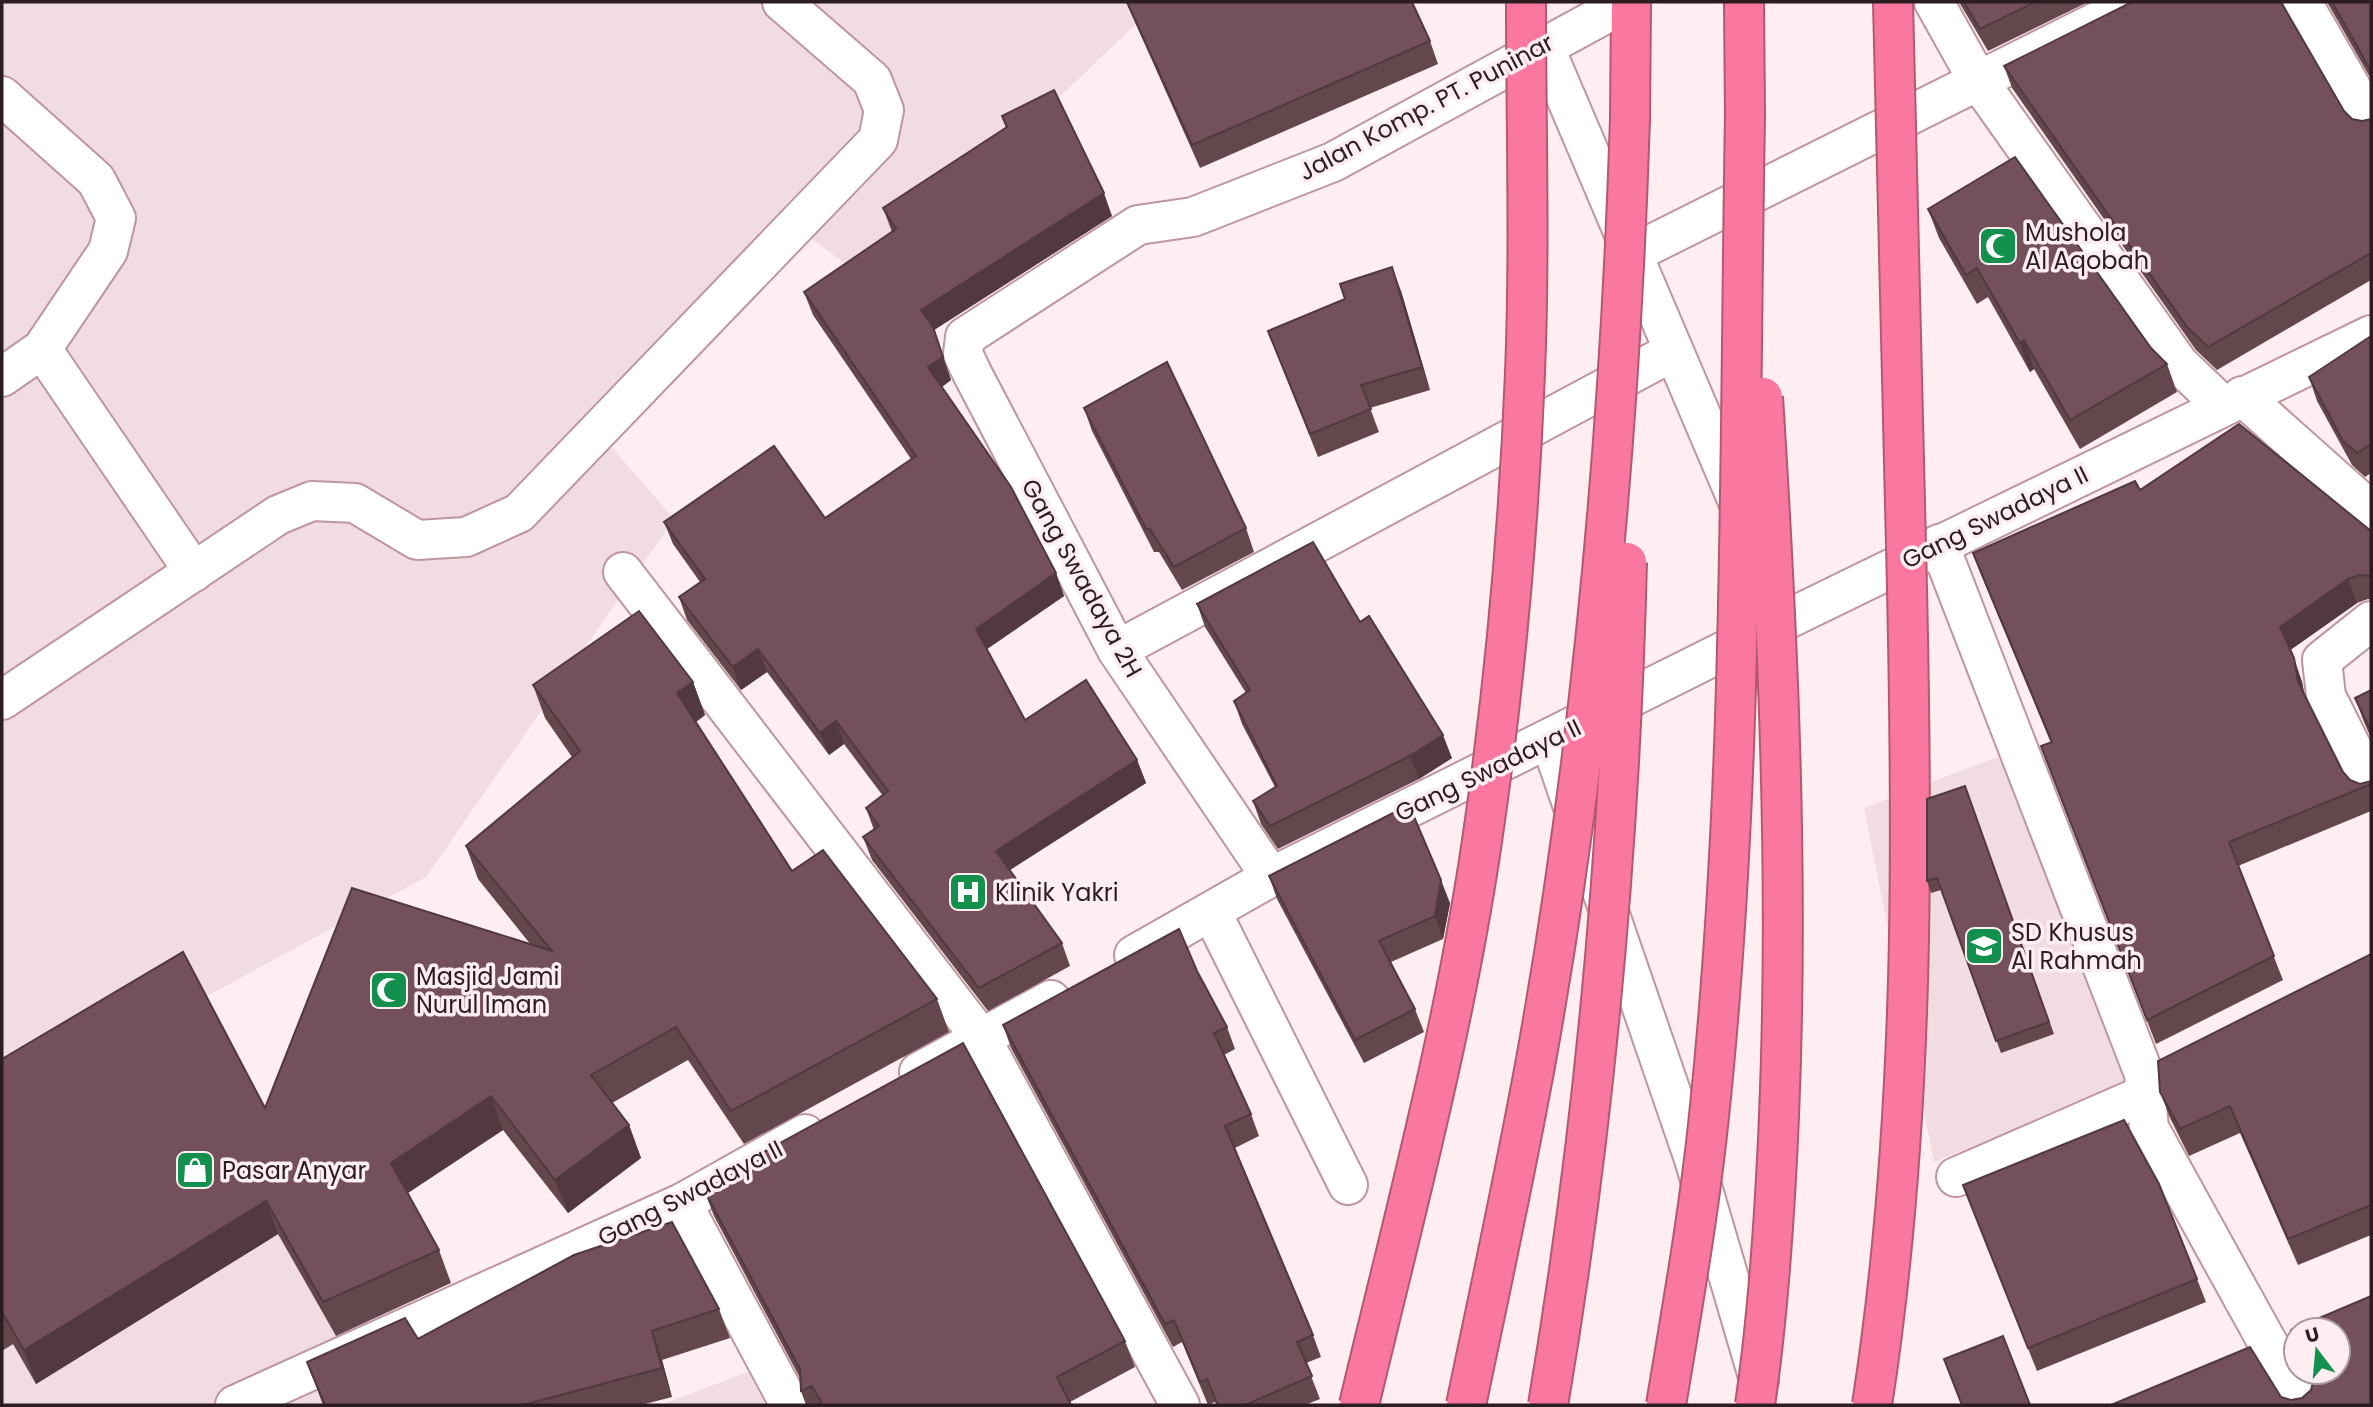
<svg xmlns="http://www.w3.org/2000/svg" width="2373" height="1407" viewBox="0 0 2373 1407" font-family="Poppins,sans-serif">
<rect width="100%" height="100%" fill="#feedf1"/>
<g fill="#f1dce1">
<polygon points="2,2 1159,2 868,280 791,224 595,428 674,519 426,877 187,1007 373,1327 482,1405 2,1405"/>
<polygon points="2002,755 2132,1083 1934,1162 1864,808"/>
<polygon points="748,1372 765,1405 660,1405"/>
</g>
<g fill="none" stroke-linecap="round" stroke-linejoin="round">
<defs>
<g id="minor">
<polyline points="1934,2 1977,79 2179,364 2223,406"/>
<polyline points="2302,2 2371,122"/>
<polyline points="1544,46 1742,511"/>
<polyline points="2,96 96,180 116,218 108,251 42,349 2,377"/>
<polyline points="1632,254 2136,2"/>
<polyline points="42,349 194,572"/>
<polyline points="2242,396 2371,511"/>
<polyline points="1939,544 2144,1074 2149,1128 2302,1405"/>
<polyline points="623,572 981,1038 1180,1405"/>
<polyline points="2371,621 2322,660 2326,696 2371,786"/>
<polyline points="1117,650 1672,352"/>
<polyline points="2,700 278,515 312,501 355,503 417,540 466,537 519,513 878,140 884,110 872,80 782,2"/>
<polyline points="1550,740 1694,1159 1759,1380"/>
<polyline points="1271,877 1117,650 972,373 963,354 965,337 1138,225 1193,217 1333,162 1627,2"/>
<polyline points="1212,913 1348,1185"/>
<polyline points="1134,955 1271,877 1788,619 2371,335"/>
<polyline points="919,1072 1051,1000"/>
<polyline points="1956,1177 2146,1094"/>
<polyline points="682,1203 790,1405"/>
<polyline points="235,1405 682,1203 805,1134"/>
</g>
<g id="highway">
<polyline points="1744,2 1745,116"/>
<polyline points="1630,119 1631,2"/>
</g>
</defs>
<use href="#minor" stroke="#bd969f" stroke-width="42"/>
<use href="#highway" stroke="#b25873" stroke-width="42"/>
<use href="#minor" stroke="#fff" stroke-width="38"/>
<use href="#highway" stroke="#fa78a0" stroke-width="38"/>
<defs>
<g id="highway-bridge">
<path d="M1359,1405C1405,1212 1458,1017 1485,820C1506,672 1519,522 1525,373C1530,249 1526,125 1526,2"/>
<path d="M1466,1405C1490,1290 1515,1175 1536,1060C1592,749 1620,434 1630,119"/>
<path d="M1548,1405C1595,1127 1620,844 1627,562"/>
<path d="M1666,1405C1682,1309 1699,1213 1709,1116C1744,784 1739,449 1745,116"/>
<path d="M1755,1405C1769,1310 1775,1212 1779,1116C1789,876 1778,636 1763,397"/>
<path d="M1872,1405C1916,1121 1913,832 1906,545C1902,364 1897,183 1893,2"/>
</g>
</defs>
<use href="#highway-bridge" stroke="#b25873" stroke-width="42" stroke-linecap="butt"/>
<use href="#highway-bridge" stroke="#fa78a0" stroke-width="38"/>
</g>
<g fill="#64464d">
<polygon points="1126,2 1412,2 1430,41 1438,64 1200,168"/>
<polygon points="1959,2 2088,2 1988,51"/>
<polygon points="2327,2 2371,2 2371,79"/>
<polygon points="2004,66 2344,111 2352,119 2362,121 2371,119 2371,280 2217,370 2196,350 2012,88"/>
<polygon points="1002,116 1112,216 934,330 951,380 942,387 1056,573 1064,596 987,649 1025,720 1137,760 1146,783 1009,870 1062,943 1070,966 988,1011 872,860 863,837 874,830 866,808 883,796 844,744 829,755 767,672 741,690 687,620 679,597 700,582 673,544 664,522 825,518 911,459 813,315 804,292 892,232 883,208 1006,128"/>
<polygon points="1928,209 2151,348 2167,364 2177,392 2080,449 2034,369 2030,372 1988,297 1977,304 1939,238"/>
<polygon points="1401,291 1430,390 1370,408 1379,432 1318,457 1268,331"/>
<polygon points="2371,336 2371,473 2365,477 2352,465 2317,401 2309,377"/>
<polygon points="1084,408 1246,528 1254,552 1182,590 1159,552 1154,552 1092,431"/>
<polygon points="2140,490 2371,531 2371,600 2368,599 2357,603 2290,650 2302,682 2305,696 2343,772 2350,780 2360,784 2371,781 2371,811 2238,866 2283,980 2156,1044 2050,770 2051,743 1982,577 1973,553"/>
<polygon points="1197,604 1360,622 1452,758 1419,779 1278,849 1261,824 1253,801 1275,787 1242,724 1234,701 1246,693 1205,627"/>
<polygon points="693,682 705,715 696,722 792,871 937,999 949,1032 744,1144 688,1060 612,1103 629,1125 641,1158 568,1213 503,1130 408,1193 439,1250 451,1283 336,1336 278,1234 36,1384 13,1344 2,1351 2,1059 265,1108 531,945 478,879 466,846 572,757 545,718 533,685"/>
<polygon points="2371,690 2371,738 2364,722 2355,698"/>
<polygon points="1965,786 2054,1034 2001,1053 1941,890 1931,893 1927,881"/>
<polygon points="1269,876 1450,903 1443,939 1391,962 1415,1009 1424,1032 1364,1063 1277,899"/>
<polygon points="2371,954 2371,1235 2298,1265 2240,1133 2189,1156 2170,1118 2160,1092"/>
<polygon points="1197,971 1227,1027 1235,1049 1224,1055 1251,1114 1259,1136 1235,1148 1313,1335 1321,1357 1306,1363 1320,1399 1305,1405 1217,1405 1215,1402 1208,1405 1182,1342 1173,1347 1011,1048 1003,1025"/>
<polygon points="758,1155 1125,1341 1135,1367 1070,1402 1071,1405 806,1405 801,1391 800,1378 714,1216 704,1190 760,1160"/>
<polygon points="1963,1185 2197,1279 2206,1302 2037,1371"/>
<polygon points="2371,1296 2371,1405 2111,1405 2250,1347 2281,1397 2291,1400 2302,1398 2311,1390 2313,1383 2308,1372 2338,1372 2338,1330 2296,1330 2296,1345 2291,1330"/>
<polygon points="719,1309 730,1338 662,1360 672,1397 641,1405 323,1405 307,1362 418,1339"/>
</g>
<g fill="#51393f">
<polygon points="1104,193 1112,216 934,330 951,380 937,390 928,367 921,310"/>
<polygon points="1392,267 1401,291 1430,390 1422,367"/>
<polygon points="2024,340 2034,369 2030,372 2020,343"/>
<polygon points="1056,573 1064,596 984,651 976,629"/>
<polygon points="2348,579 2357,603 2289,651 2280,627"/>
<polygon points="758,649 767,672 741,690 733,667"/>
<polygon points="2294,658 2302,682 2306,706 2298,682"/>
<polygon points="693,682 705,715 690,726 677,693"/>
<polygon points="836,721 844,744 829,755 820,733"/>
<polygon points="1443,735 1452,758 1419,779 1410,756"/>
<polygon points="1137,760 1146,783 1004,874 996,851"/>
<polygon points="1441,880 1450,903 1443,939 1435,916"/>
<polygon points="491,1096 503,1130 403,1196 391,1163"/>
<polygon points="629,1125 641,1158 568,1213 555,1180"/>
<polygon points="266,1201 278,1234 36,1384 24,1350"/>
<polygon points="652,1331 662,1360 672,1397 662,1368"/>
</g>
<g fill="#74515a" stroke="#51393f" stroke-width="2">
<polygon points="1127,2 1412,2 1430,41 1192,145"/>
<polygon points="1964,2 2035,2 1980,29"/>
<polygon points="2132,2 2281,2 2344,111 2352,119 2362,121 2371,119 2371,253 2208,347 2187,327 2004,66"/>
<polygon points="2332,2 2371,2 2371,71"/>
<polygon points="1054,90 1104,193 921,310 933,327 943,357 928,367 1011,487 1056,573 976,629 1025,720 1086,680 1137,760 996,851 1062,943 979,988 863,837 879,826 866,808 888,791 836,721 820,733 758,649 733,667 679,597 705,579 664,522 774,446 825,518 916,456 804,292 896,229 883,208 1007,127 1002,116"/>
<polygon points="2015,157 2151,348 2167,364 2070,420 2024,340 2020,343 1977,268 1966,275 1928,209"/>
<polygon points="1392,267 1422,367 1361,385 1371,409 1310,434 1268,331 1345,299 1340,284"/>
<polygon points="2371,336 2371,444 2357,453 2343,441 2309,377"/>
<polygon points="1167,362 1246,528 1174,567 1150,529 1146,529 1084,408"/>
<polygon points="2239,424 2371,531 2371,578 2370,576 2360,575 2348,579 2280,627 2294,658 2298,682 2343,772 2350,780 2360,784 2371,781 2371,784 2229,842 2274,956 2147,1020 2041,746 2052,742 1973,553 2135,481 2140,490"/>
<polygon points="1313,542 1360,622 1369,616 1443,735 1410,756 1270,826 1253,801 1277,786 1234,701 1250,690 1197,604"/>
<polygon points="639,611 693,682 677,693 792,871 823,850 937,999 731,1111 676,1027 591,1075 629,1125 555,1180 491,1096 391,1163 439,1250 323,1302 266,1201 24,1350 2,1312 2,1059 183,952 265,1108 352,888 552,951 466,846 580,751 533,685"/>
<polygon points="2371,690 2371,731 2355,698"/>
<polygon points="1965,786 2049,1022 1996,1041 1937,878 1927,881 1927,799"/>
<polygon points="1409,805 1441,880 1435,916 1379,941 1415,1009 1355,1040 1269,876"/>
<polygon points="1179,929 1197,971 1227,1027 1214,1033 1251,1114 1225,1126 1313,1335 1297,1342 1312,1376 1245,1405 1218,1405 1207,1379 1200,1382 1174,1320 1165,1324 1003,1025"/>
<polygon points="2371,954 2371,1205 2288,1239 2230,1106 2180,1129 2160,1092 2158,1061"/>
<polygon points="963,1043 1125,1341 1057,1377 1071,1405 823,1405 812,1386 801,1391 800,1369 704,1190 761,1159 758,1155"/>
<polygon points="2124,1120 2159,1184 2197,1279 2028,1348 1963,1185"/>
<polygon points="672,1222 719,1309 652,1331 662,1368 523,1405 325,1405 307,1362 405,1318 418,1339 574,1255"/>
<polygon points="2371,1296 2371,1405 2111,1405 2250,1347 2281,1397 2291,1400 2302,1398 2311,1390 2314,1378 2311,1372 2338,1372 2338,1330 2296,1330 2296,1341 2291,1330"/>
<polygon points="2003,1336 2030,1405 1962,1405 1944,1359"/>
</g>
<defs>
<symbol id="mosque-square" viewBox="-11 -11 22 22"><rect x="-9" y="-9" width="18" height="18" rx="4" fill="#13904d" stroke="#feedf1"/><path d="M3.5-4.9A6 6 0 1 0 3.5 4.9A5 5 0 1 1 3.5-4.9Z" fill="#fff"/></symbol>
<symbol id="hospital-square" viewBox="-11 -11 22 22"><rect x="-9" y="-9" width="18" height="18" rx="4" fill="#13904d" stroke="#feedf1"/><path d="M-5-5h3v3.5h4V-5h3V5h-3V1.5h-4V5h-3Z" fill="#fff"/></symbol>
<symbol id="school-square" viewBox="-11 -11 22 22"><rect x="-9" y="-9" width="18" height="18" rx="4" fill="#13904d" stroke="#feedf1"/><path d="M0-5L7-2L0 1L-7-2ZM-4 1L0 2.5L4 1V4Q0 6-4 4Z" fill="#fff"/></symbol>
<symbol id="shop-square" viewBox="-11 -11 22 22"><rect x="-9" y="-9" width="18" height="18" rx="4" fill="#13904d" stroke="#feedf1"/><path d="M-5-2.5h2.3a2.7 3.5 0 0 1 5.4 0H5L5.5 6h-11ZM-1.5-2.5h3a1.5 2.3 0 0 0-3 0Z" fill="#fff"/></symbol>
</defs>
<g fill-rule="evenodd">
<use href="#mosque-square" x="1976" y="224" width="44" height="44"/>
<use href="#hospital-square" x="946" y="870" width="44" height="44"/>
<use href="#school-square" x="1962" y="924" width="44" height="44"/>
<use href="#mosque-square" x="367" y="968" width="44" height="44"/>
<use href="#shop-square" x="173" y="1148" width="44" height="44"/>
</g>
<g text-anchor="middle" dominant-baseline="central" stroke-width="7" stroke-linejoin="round" paint-order="stroke">
<g font-size="24" fill="#2b1d20" stroke="#feedf1">
<text transform="translate(1426 107) rotate(-28)">Jalan Komp. PT. Puninar</text>
<text transform="translate(1995 517) rotate(-26)">Gang Swadaya II</text>
<text transform="translate(1082 578) rotate(61)">Gang Swadaya 2H</text>
<text transform="translate(1488 770) rotate(-26)">Gang Swadaya II</text>
<text transform="translate(690 1193) rotate(-27)">Gang Swadaya II</text>
</g>
<g font-size="24" fill="#2b1d20" stroke="#feedf1" text-anchor="start">
<text x="2025" y="232">Mushola<tspan x="2025" dy="28">Al Aqobah</tspan></text>
<text x="995" y="892">Klinik Yakri</text>
<text x="2011" y="932">SD Khusus<tspan x="2011" dy="28">Al Rahmah</tspan></text>
<text x="416" y="976">Masjid Jami<tspan x="416" dy="28">Nurul Iman</tspan></text>
<text x="222" y="1170">Pasar Anyar</text>
</g>
</g>
<rect width="2373" height="1407" fill="none" stroke="#2b1d20" stroke-width="7"/>
<g transform="translate(2317 1351) rotate(344)"><circle r="33" fill="#feedf1" stroke="#aa9a9d" stroke-width="2"/>
<path d="M0-5L12 26L0 18L-12 26Z" fill="#13904d"/>
<text y="-10" font-size="19" font-weight="bold" text-anchor="middle" fill="#2b1d20">U</text>
</g>
</svg>
